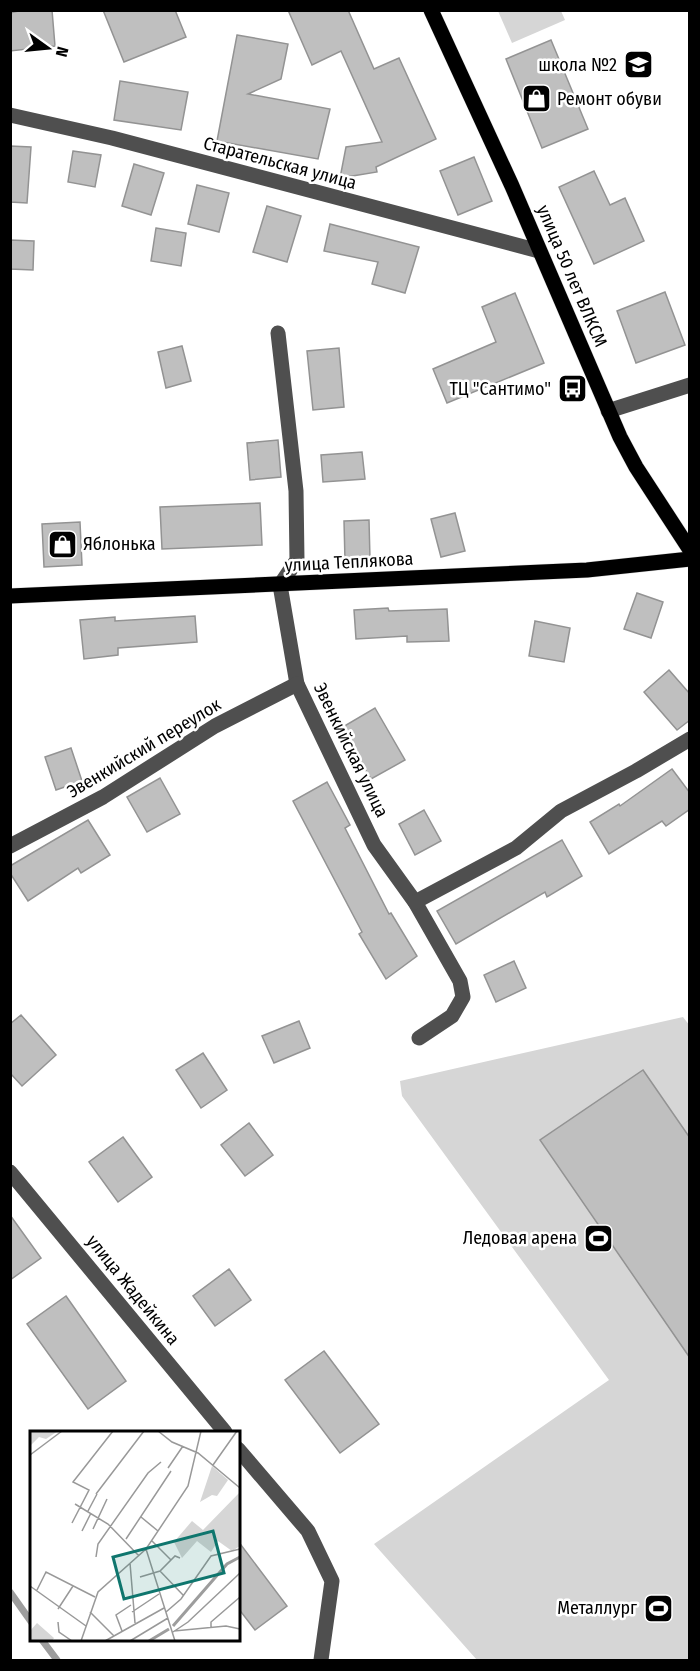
<svg xmlns="http://www.w3.org/2000/svg" width="700" height="1671" viewBox="0 0 700 1671" font-family="'Fira Sans Condensed',sans-serif">
<rect width="100%" height="100%" fill="#fff"/>
<g fill="#d6d6d6">
<polygon points="498,11 561,11 565,20 512,43"/>
<polygon points="683,1017 690,1026 689,1660 477,1660 374,1544 609,1380 402,1096 400,1081"/>
</g>
<g fill="none" stroke-linecap="round" stroke-linejoin="round">
<g stroke="#9d9d9d" stroke-width="7">
<polyline points="10,1592 32,1623"/>
<polyline points="42,1640 57,1660"/>
</g>
</g>
<g fill="#bfbfbf" stroke="#939393" stroke-width="1.5">
<polygon points="23,10 52,10 55,46 10,51 10,13"/>
<polygon points="103,10 175,10 186,37 124,62"/>
<polygon points="288,10 348,10 374,69 399,58 436,139 376,167 377,172 340,178 346,147 382,142 341,51 312,65"/>
<polygon points="237,35 288,44 281,79 248,94 330,109 318,159 217,141"/>
<polygon points="551,40 588,129 542,148 506,59"/>
<polygon points="120,81 188,92 181,130 114,120"/>
<polygon points="10,146 31,147 27,203 10,202"/>
<polygon points="73,151 101,155 95,187 68,182"/>
<polygon points="474,157 492,201 458,215 440,171"/>
<polygon points="134,164 164,173 151,215 122,206"/>
<polygon points="594,171 610,205 625,198 644,241 594,264 559,187"/>
<polygon points="197,185 229,193 219,232 188,224"/>
<polygon points="267,206 301,216 287,262 253,252"/>
<polygon points="330,224 419,247 405,293 372,284 378,262 324,251"/>
<polygon points="156,228 186,233 181,266 151,261"/>
<polygon points="10,240 34,241 33,270 10,269"/>
<polygon points="665,292 685,345 636,363 617,311"/>
<polygon points="515,293 544,363 447,403 433,369 496,342 482,307"/>
<polygon points="182,346 191,381 166,388 158,352"/>
<polygon points="339,348 344,407 313,410 307,351"/>
<polygon points="278,440 281,477 250,480 247,443"/>
<polygon points="362,452 365,479 323,482 321,455"/>
<polygon points="260,503 262,545 162,549 160,507"/>
<polygon points="455,513 465,551 441,557 431,519"/>
<polygon points="369,520 370,559 345,561 344,521"/>
<polygon points="80,522 82,565 44,567 42,524"/>
<polygon points="637,593 663,602 651,638 624,629"/>
<polygon points="388,608 389,611 447,609 449,641 407,642 407,636 356,639 354,610"/>
<polygon points="195,616 197,642 118,648 118,655 84,659 80,620 115,617 115,621"/>
<polygon points="535,621 570,628 564,662 529,656"/>
<polygon points="669,670 690,694 690,720 677,730 644,692"/>
<polygon points="375,708 405,760 371,779 341,728"/>
<polygon points="71,748 82,781 56,790 45,757"/>
<polygon points="672,769 690,793 690,809 666,826 662,821 609,854 590,822 619,804 620,806"/>
<polygon points="160,778 180,814 147,832 127,797"/>
<polygon points="327,782 350,825 345,828 389,914 391,913 417,956 386,979 359,934 362,932 293,801"/>
<polygon points="424,810 441,841 415,855 399,824"/>
<polygon points="88,820 110,855 81,873 78,868 28,901 10,873 10,866"/>
<polygon points="562,840 582,876 547,897 545,892 456,944 437,911"/>
<polygon points="514,961 526,988 496,1002 484,975"/>
<polygon points="21,1015 56,1055 22,1086 10,1073 10,1024"/>
<polygon points="299,1021 310,1048 274,1063 262,1036"/>
<polygon points="203,1053 227,1090 201,1108 176,1070"/>
<polygon points="643,1070 690,1138 690,1358 540,1140"/>
<polygon points="249,1123 273,1155 245,1176 221,1145"/>
<polygon points="123,1137 152,1177 118,1202 89,1162"/>
<polygon points="10,1215 41,1258 10,1280"/>
<polygon points="229,1269 251,1300 215,1326 193,1296"/>
<polygon points="66,1296 126,1381 88,1409 27,1324"/>
<polygon points="324,1351 379,1424 340,1453 285,1380"/>
<polygon points="238,1541 287,1606 255,1630 238,1608"/>
</g>
<g fill="none" stroke-linecap="round" stroke-linejoin="round">
<defs>
<g id="major">
<polyline points="431,10 512,186 620,437 636,467 690,550"/>
<polyline points="10,596 587,570 690,559"/>
</g>
</defs>
<use href="#major" stroke="#dbdbdb" stroke-width="16"/>
<g stroke="#4f4f4f" stroke-width="15">
<polyline points="10,115 112,138 539,251"/>
<polyline points="278,333 296,491 297,560 280,585 297,684 374,845 415,902 460,981 463,997 452,1016 419,1038"/>
<polyline points="608,411 690,385"/>
<polyline points="10,846 103,797 215,726 297,684"/>
<polyline points="415,902 516,848 561,811 636,771 690,739"/>
<polyline points="10,1172 225,1432"/>
<polyline points="238,1449 308,1531 332,1581 321,1660"/>
</g>
<use href="#major" stroke="#000" stroke-width="15"/>
</g>
<defs>
<symbol id="school-square" viewBox="-11 -11 22 22"><rect x="-9" y="-9" width="18" height="18" rx="4" fill="#000" stroke="#fff"/><path d="M0-5L7-2L0 1L-7-2ZM-4 1L0 2.5L4 1V4Q0 6-4 4Z" fill="#fff"/></symbol>
<symbol id="shop-square" viewBox="-11 -11 22 22"><rect x="-9" y="-9" width="18" height="18" rx="4" fill="#000" stroke="#fff"/><path d="M-5-2.5h2.3a2.7 3.5 0 0 1 5.4 0H5L5.5 6h-11ZM-1.5-2.5h3a1.5 2.3 0 0 0-3 0Z" fill="#fff"/></symbol>
<symbol id="bus-square" viewBox="-11 -11 22 22"><rect x="-9" y="-9" width="18" height="18" rx="4" fill="#000" stroke="#fff"/><path d="M-5-6H5V4H4V6H2V4H-2V6H-4V4H-5ZM-3.5-4V0h7V-4ZM-3.5 1.2v1.5H-2V1.2ZM2 1.2v1.5H3.5V1.2Z" fill="#fff"/></symbol>
<symbol id="stadium-square" viewBox="-11 -11 22 22"><rect x="-9" y="-9" width="18" height="18" rx="4" fill="#000" stroke="#fff"/><path d="M0-5a6.5 5 0 1 0 0 10a6.5 5 0 1 0 0-10ZM-3.5-1.8h7v3.6h-7Z" fill="#fff"/></symbol>
</defs>
<g fill-rule="evenodd">
<use href="#school-square" x="622" y="48" width="33" height="33"/>
<use href="#shop-square" x="520" y="82" width="33" height="33"/>
<use href="#bus-square" x="556" y="372" width="33" height="33"/>
<use href="#shop-square" x="46" y="528" width="33" height="33"/>
<use href="#stadium-square" x="582" y="1222" width="33" height="33"/>
<use href="#stadium-square" x="642" y="1592" width="33" height="33"/>
</g>
<g text-anchor="middle" dominant-baseline="central" stroke-width="5" stroke-linejoin="round" paint-order="stroke">
<g font-size="18" fill="#000" stroke="#fff" text-anchor="end">
<text x="617" y="65">школа №2</text>
<text x="557" y="99" text-anchor="start">Ремонт обуви</text>
<text x="551" y="389">ТЦ "Сантимо"</text>
<text x="83" y="544" text-anchor="start">Яблонька</text>
<text x="577" y="1238">Ледовая арена</text>
<text x="637" y="1608">Металлург</text>
</g>
<g font-size="18" fill="#000" stroke="#fff">
<text transform="translate(280 163) rotate(15)">Старательская улица</text>
<text transform="translate(572 276) rotate(67)">улица 50 лет ВЛКСМ</text>
<text transform="translate(349 562) rotate(-3)">улица Теплякова</text>
<text transform="translate(144 748) rotate(-31)">Эвенкийский переулок</text>
<text transform="translate(351 750) rotate(64)">Эвенкийская улица</text>
<text transform="translate(133 1290) rotate(51)">улица Жадейкина</text>
</g>
</g>
<g transform="translate(30 1431)">
<rect width="210" height="210" fill="#fff"/>
<path d="M0,0H28L16,8L9,6L0,15ZM182,35L198,49L187,65L182,64L170,71ZM210,61V115L202,120L188,110L181,121L167,110L152,127L144,111L162,90L173,99ZM7,192L24,207L22,210H0V200Z" fill="#d6d6d6"/>
<path fill="none" stroke="#9d9d9d" stroke-width="3" d="M143,195L197,133L210,126M119,210L139,198"/>
<path fill="none" stroke="#999" stroke-width="1.5" d="M128,0L142,11L168,22L210,57M0,24L32,0M183,34L207,0M138,37L153,15M66,63L114,0M45,73L78,93L109,125M58,80L67,63M111,86L128,100M42,92L59,59L43,51L83,0M63,98L77,68M52,100L61,82M96,108L141,40M122,110L141,129M116,118L145,210M66,126L68,113L118,42L131,31M100,132L105,192M130,140L153,164M110,146L130,140L145,125L150,127M0,155L56,195M7,159L16,141L65,166M28,178L43,155M60,181L84,205M102,181L129,163M136,181L151,168L181,125L210,118M28,191L29,201L42,210M181,196V191L210,166M92,200L86,184L101,174M144,200L196,195L210,198M143,201L158,191L210,142M51,210L68,161L116,118L158,55L171,0M75,210L134,177M100,210L138,187"/>
<path fill="#0f766e" fill-opacity="0.15" stroke="#0f766e" stroke-width="3" d="M183,100L194,142L94,168L83,126Z"/>
<rect width="210" height="210" fill="none" stroke="#000" stroke-width="3"/>
</g>
<rect width="700" height="1671" fill="none" stroke="#000000" stroke-width="24"/>
<g transform="translate(48 48) rotate(105)" stroke="#ffffff" stroke-width="4.5" paint-order="stroke">
<path d="M0-4.5L10 22L0 15L-10 22Z" fill="#000000"/>
<text y="-9" font-size="16" font-weight="bold" text-anchor="middle" fill="#000000">N</text>
</g>
</svg>
